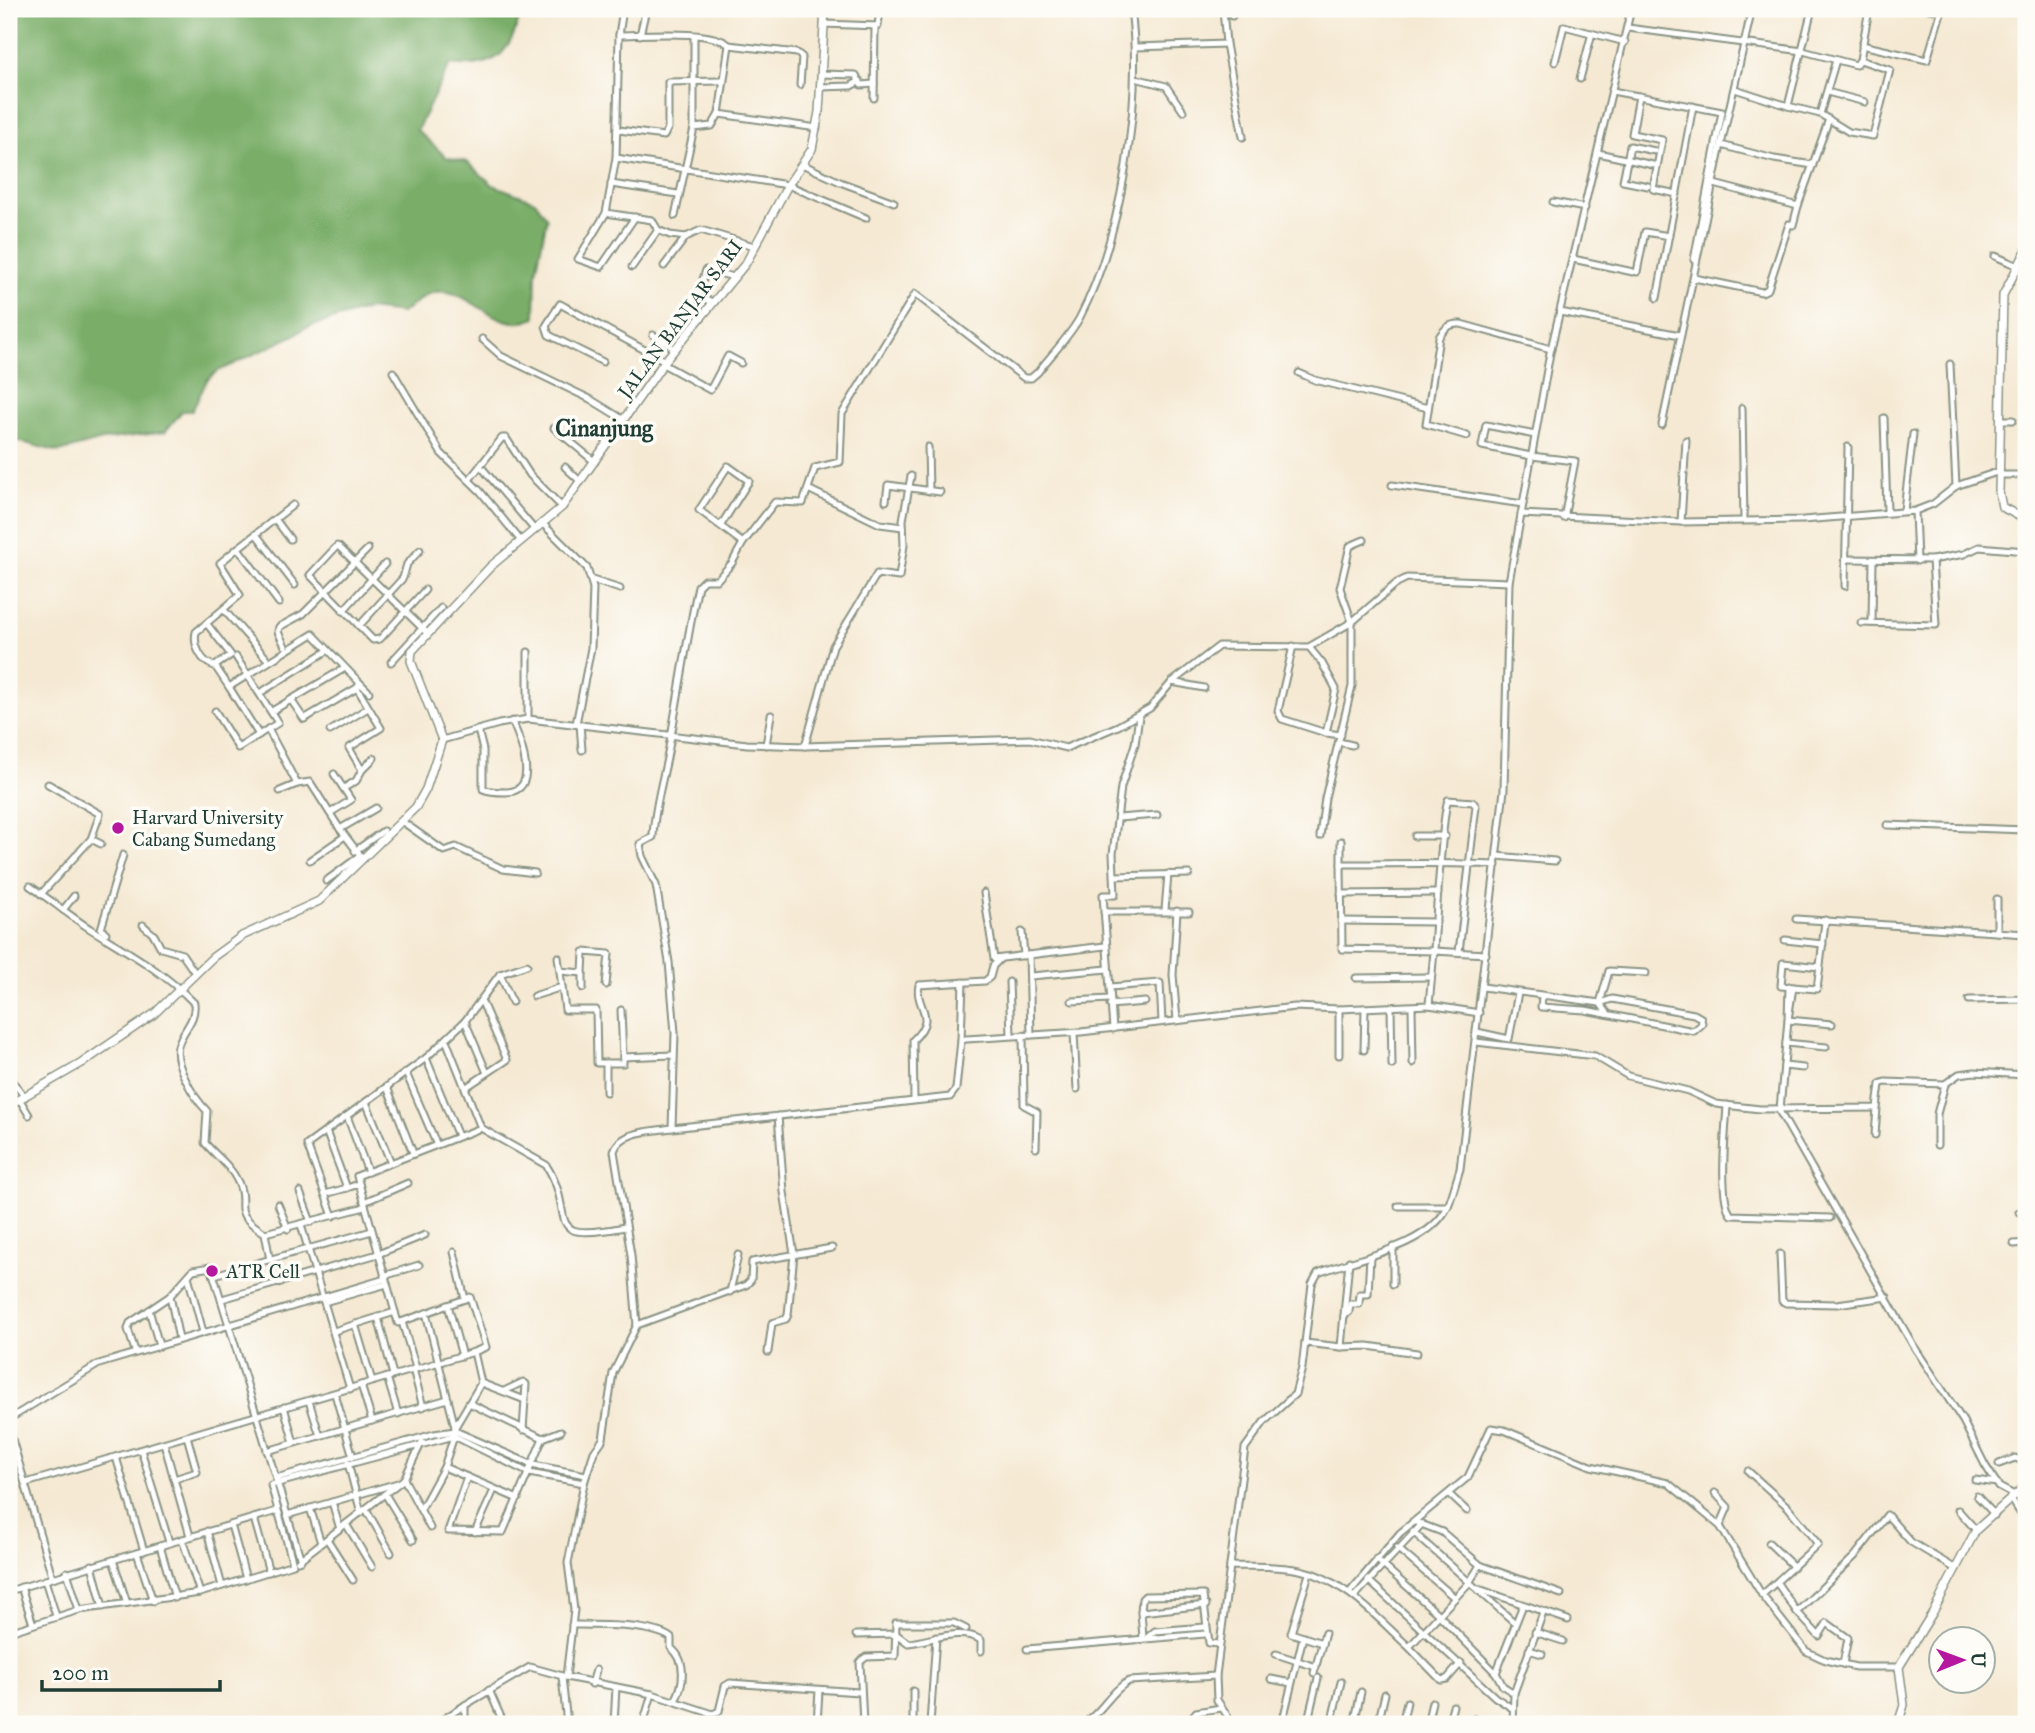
<svg xmlns="http://www.w3.org/2000/svg" width="2035" height="1733" viewBox="0 0 2035 1733" font-family="'IM FELL Great Primer',serif">
<rect width="100%" height="100%" fill="#fdfcf7"/>
<filter id="ink" filterUnits="userSpaceOnUse"><feTurbulence type="fractalNoise" baseFrequency=".0143" numOctaves="2"/><feDisplacementMap in="SourceGraphic" scale="14" xChannelSelector="R" yChannelSelector="G"/><feConvolveMatrix kernelMatrix="1 2 1 2 8 2 1 2 1" color-interpolation-filters="sRGB"/></filter>
<filter id="wash" filterUnits="userSpaceOnUse"><feTurbulence type="fractalNoise" baseFrequency=".00686" numOctaves="4" result="noise"/><feDisplacementMap in="SourceGraphic" scale="28" xChannelSelector="R" yChannelSelector="G"/><feGaussianBlur stdDeviation="1.57" result="paint"/><feColorMatrix in="noise" values="0 0 0 0 0 0 0 0 0 0 0 0 0 0 0 0 0 1.4 0 .05"/><feComposite in="paint" operator="in"/></filter>
<g filter="url(#wash)">
<rect width="100%" height="100%" fill="#f5e9d3"/>
<path fill="#79ad68" stroke="#4c754e" stroke-width="2" d="M9,9H522C510,54 497,70 450,64L417,130L446,157L467,162L493,185L535,201L547,218L536,272L535,318C494,338 466,279 429,294C420,298 410,307 402,313L368,309L305,328L295,335L216,372L207,380L192,411H182L165,432L102,440L59,452L18,441L9,446Z"/>
</g>
<g filter="url(#ink)">
<g fill="none" stroke-linecap="round" stroke-linejoin="round">
<defs>
<g id="minor">
<polyline points="623,9 619,35 616,158 606,213 578,259 601,267 635,217"/>
<polyline points="1223,9 1226,44 1243,137"/>
<polyline points="1232,9 1232,16"/>
<polyline points="1752,9 1721,145 1774,159 1813,165"/>
<polyline points="1812,9 1788,106 1820,114 1849,132 1873,136 1890,70 1860,60"/>
<polyline points="1929,9 1942,11"/>
<polyline points="824,24 878,26 880,9"/>
<polyline points="1628,28 1803,51 1856,65 1860,60 1869,9"/>
<path d="M619,35C643,35 712,29 729,45L797,53L802,57L800,85"/>
<polyline points="640,35 646,9"/>
<polyline points="694,37 694,128"/>
<polyline points="1862,45 1927,60 1942,9"/>
<polyline points="1136,47 1226,44"/>
<polyline points="1555,62 1564,26 1625,42"/>
<polyline points="821,74 856,75 861,85 874,84"/>
<polyline points="1135,78 1166,86 1183,111"/>
<polyline points="1580,79 1592,33"/>
<polyline points="821,87 851,86 860,81"/>
<polyline points="1735,89 1788,106"/>
<polyline points="1612,91 1722,112 1694,260"/>
<polyline points="1827,92 1865,102"/>
<polyline points="1639,96 1632,134 1662,140 1653,189 1677,194"/>
<polyline points="874,98 875,26"/>
<polyline points="719,114 817,128"/>
<polyline points="1820,114 1836,60"/>
<polyline points="619,130 664,136 668,128 668,82 722,81"/>
<polyline points="1598,153 1653,165"/>
<polyline points="616,158 788,185 866,218"/>
<polyline points="802,164 840,182 894,202"/>
<polyline points="611,184 678,194"/>
<polyline points="1714,184 1798,206 1829,119"/>
<polyline points="1648,186 1623,181 1630,146 1655,151"/>
<polyline points="1553,202 1585,208"/>
<polyline points="606,213 652,220 658,230 670,235 686,237 701,230 754,246"/>
<polyline points="675,216 694,128 712,126 719,114 729,45"/>
<polyline points="1995,256 2018,266"/>
<polyline points="1573,259 1633,272"/>
<polyline points="664,266 686,237"/>
<polyline points="632,267 658,230"/>
<polyline points="1637,272 1645,232 1669,236"/>
<polyline points="1694,278 1762,292 1768,289 1789,224 1793,225 1798,206"/>
<polyline points="1657,298 1693,106"/>
<polyline points="712,302 698,295 706,270 734,277"/>
<polyline points="1560,312 1680,335"/>
<polyline points="653,335 675,349"/>
<polyline points="482,339 501,356 590,399 624,420"/>
<polyline points="603,362 549,335 546,326 560,304 665,361"/>
<polyline points="663,364 710,390 728,356 741,363"/>
<polyline points="1950,364 1956,486"/>
<polyline points="393,372 441,453 480,491 521,541"/>
<polyline points="1299,373 1315,380 1428,408"/>
<polyline points="1742,408 1744,520"/>
<polyline points="1884,418 1887,511"/>
<polyline points="2002,420 2013,420"/>
<polyline points="1662,425 1721,145"/>
<polyline points="554,428 595,462"/>
<polyline points="1535,435 1486,425 1482,446 1531,456 1575,461 1564,518"/>
<path d="M1467,436L1426,424L1439,337C1445,328 1450,323 1461,324L1551,349"/>
<polyline points="928,447 929,491"/>
<polyline points="565,467 581,482"/>
<polyline points="483,469 534,529"/>
<polyline points="2000,475 2026,475"/>
<polyline points="469,480 502,438 506,438 530,475 562,507"/>
<polyline points="1392,485 1523,504"/>
<polyline points="808,489 880,524 903,527"/>
<polyline points="886,501 888,485 940,492"/>
<polyline points="1904,510 1913,434"/>
<polyline points="1915,511 1917,561"/>
<polyline points="1521,514 1681,522 1803,520 1915,511 1933,504 1956,486 2000,471"/>
<polyline points="275,519 290,539"/>
<polyline points="1681,522 1686,440"/>
<polyline points="542,523 587,568 593,588 591,648 576,724"/>
<path d="M721,525L749,481L728,466L699,510L743,543L775,502L803,503L815,468L840,462L842,414L915,294L1024,378H1031L1038,372C1051,355 1070,336 1080,317C1122,236 1143,99 1131,9"/>
<polyline points="256,534 295,585"/>
<polyline points="238,548 293,505"/>
<polyline points="1847,559 1932,560 1964,554 1979,547 2026,551"/>
<polyline points="592,580 620,589"/>
<polyline points="1845,586 1848,447"/>
<path d="M425,590L380,639L373,640L310,575L337,546L339,547C369,576 399,605 428,634"/>
<polyline points="2026,594 2026,602"/>
<polyline points="224,610 269,661"/>
<polyline points="343,611 385,564"/>
<polyline points="1861,623 1936,625 1932,560"/>
<polyline points="1872,623 1873,560"/>
<path d="M207,624L231,655L215,666C201,663 193,645 196,632L240,595L220,563L238,548L279,603"/>
<polyline points="359,626 403,578 407,564 420,550"/>
<polyline points="285,646 278,632 279,627 303,614 368,549"/>
<polyline points="1293,646 1278,711 1282,719 1326,733"/>
<polyline points="1309,647 1322,663 1336,689 1326,733 1341,735"/>
<polyline points="528,652 528,719"/>
<polyline points="236,657 278,723 268,729 297,784 310,782 340,829 363,859"/>
<polyline points="391,662 441,608"/>
<polyline points="215,666 229,687"/>
<polyline points="1172,682 1204,688"/>
<polyline points="360,683 369,692"/>
<polyline points="260,693 327,651"/>
<polyline points="291,700 304,719 357,688"/>
<polyline points="215,711 238,748 268,729"/>
<polyline points="272,711 345,668"/>
<polyline points="580,724 582,750"/>
<path d="M478,730L483,750V789C490,792 497,792 505,792C541,793 521,741 512,721"/>
<polyline points="330,731 368,708"/>
<polyline points="259,735 229,687 313,634 360,683 357,688 381,728 349,748 362,770 356,781 344,788"/>
<polyline points="442,740 499,724 528,719 747,744 805,746 1030,739 1066,748 1118,726 1150,708 1172,682 1219,646 1309,647 1352,622 1397,583 1407,578 1509,582"/>
<polyline points="1339,742 1352,745"/>
<polyline points="766,745 771,715"/>
<polyline points="805,746 833,646 877,574 899,577 904,545 903,520 911,476"/>
<polyline points="2023,751 2026,751"/>
<polyline points="362,770 374,758"/>
<polyline points="48,784 100,814 91,839"/>
<polyline points="280,791 297,784"/>
<polyline points="330,813 351,800 334,774"/>
<polyline points="1118,818 1157,815"/>
<polyline points="403,822 444,851 456,847 503,869 535,873"/>
<polyline points="1887,825 2026,830"/>
<polyline points="340,829 376,808"/>
<polyline points="1320,836 1325,798 1352,686 1352,622 1340,588 1350,546 1364,540"/>
<polyline points="1415,836 1445,836"/>
<polyline points="1341,841 1341,864"/>
<polyline points="355,851 383,831"/>
<polyline points="1497,856 1555,861"/>
<polyline points="310,860 345,836"/>
<polyline points="1115,876 1189,874"/>
<polyline points="326,881 360,856"/>
<path d="M30,886C51,900 71,917 92,930C128,952 164,972 194,1003C196,1021 184,1028 179,1043C171,1061 194,1098 207,1111L205,1143C216,1156 231,1166 238,1182C250,1208 227,1209 265,1233L365,1207"/>
<polyline points="984,893 994,959 1105,946"/>
<polyline points="41,894 91,839 101,844"/>
<polyline points="1341,894 1438,893"/>
<polyline points="63,910 74,896"/>
<polyline points="1165,910 1168,874"/>
<polyline points="1104,912 1189,912"/>
<polyline points="1796,919 2026,934"/>
<polyline points="1341,921 1436,922"/>
<polyline points="143,925 154,935 161,948 182,954 195,973"/>
<polyline points="1022,932 1024,956"/>
<polyline points="1997,932 1997,899"/>
<polyline points="106,933 101,929 123,855"/>
<polyline points="1785,940 1823,944"/>
<path d="M1459,952L1476,806L1473,802L1448,800C1443,808 1435,932 1434,951L1342,949L1341,864C1393,864 1445,862 1496,865"/>
<polyline points="1029,955 1031,1035"/>
<polyline points="558,957 565,1010 596,1010 597,1063 623,1063 623,1057"/>
<path d="M1820,967L1783,963L1781,986L1817,989C1820,966 1823,943 1825,920"/>
<polyline points="560,971 583,973 584,952 609,954 606,985"/>
<polyline points="500,974 512,1002"/>
<polyline points="1031,976 1108,969"/>
<polyline points="1356,978 1430,977"/>
<polyline points="1009,982 1011,1035"/>
<polyline points="1789,986 1788,1020 1793,987"/>
<polyline points="1110,987 1160,983 1162,1022"/>
<polyline points="1483,987 1600,1003 1612,999 1694,1014 1701,1018 1702,1024 1694,1031 1585,1010 1541,1007 1542,996"/>
<polyline points="583,988 583,973"/>
<polyline points="534,996 562,987"/>
<polyline points="1969,1000 2026,999"/>
<polyline points="1072,1001 1110,999"/>
<polyline points="1110,1005 1145,1002"/>
<polyline points="1429,1005 1479,1013"/>
<polyline points="1412,1007 1413,1063"/>
<polyline points="1391,1008 1392,1065"/>
<polyline points="1339,1009 1339,1055"/>
<polyline points="621,1010 623,1057 673,1055"/>
<polyline points="1608,1014 1600,1003 1609,971 1646,973"/>
<polyline points="1177,1020 1173,975 1177,911"/>
<polyline points="465,1021 487,1073"/>
<polyline points="1113,1029 1103,895 1115,895 1113,854 1121,787 1135,744 1139,716"/>
<polyline points="1477,1032 1509,1039 1518,993"/>
<polyline points="1074,1033 1077,1089"/>
<polyline points="1023,1035 1024,1105 1037,1112 1036,1148"/>
<path d="M446,1040L481,1128L546,1165C579,1216 537,1244 625,1227"/>
<polyline points="961,1040 963,982"/>
<polyline points="1476,1042 1595,1056 1628,1076 1688,1091 1716,1104 1760,1109 1877,1108 1880,1084 1885,1082 1945,1084 1959,1074 1974,1072 2026,1075"/>
<polyline points="1786,1043 1826,1047"/>
<polyline points="1364,1050 1365,1008"/>
<polyline points="426,1058 458,1136"/>
<polyline points="606,1063 606,1092"/>
<polyline points="1784,1066 1803,1068"/>
<polyline points="406,1073 436,1143"/>
<polyline points="9,1077 25,1097"/>
<polyline points="387,1087 413,1153"/>
<polyline points="465,1088 507,1060 481,1000"/>
<path d="M914,1099L913,1040C939,1015 914,1008 919,985L985,981L990,977L993,966L1000,959"/>
<polyline points="20,1100 29,1115"/>
<polyline points="366,1102 391,1163"/>
<path d="M1727,1105C1726,1128 1718,1198 1731,1215L1830,1218"/>
<polyline points="1778,1109 1913,1345 1963,1421 1985,1465 1999,1487 2016,1496"/>
<polyline points="1780,1109 1788,1020 1832,1024"/>
<polyline points="347,1116 368,1172"/>
<path d="M672,1128L675,1033L669,962L656,885L642,856L640,844L653,837C654,810 662,783 667,758C678,701 686,643 698,586L704,580H717L732,563L743,543"/>
<polyline points="326,1131 347,1188 359,1184"/>
<polyline points="1875,1135 1877,1108"/>
<polyline points="1937,1145 1937,1114 1945,1084"/>
<polyline points="300,1192 311,1222"/>
<polyline points="325,1194 347,1188"/>
<polyline points="364,1202 408,1183"/>
<polyline points="278,1204 288,1229"/>
<polyline points="1398,1206 1448,1206"/>
<polyline points="2019,1212 2026,1213"/>
<polyline points="333,1216 307,1145 426,1058 465,1021 500,974 527,965"/>
<polyline points="301,1225 350,1389"/>
<polyline points="265,1233 270,1260"/>
<polyline points="2014,1244 2026,1243"/>
<polyline points="1780,1254 1782,1301 1786,1303 1837,1304 1887,1297"/>
<polyline points="214,1275 372,1231"/>
<polyline points="188,1276 203,1332"/>
<polyline points="384,1276 419,1265"/>
<polyline points="1393,1284 1393,1247"/>
<polyline points="730,1292 738,1255"/>
<polyline points="170,1296 179,1339"/>
<polyline points="222,1299 378,1254 425,1235"/>
<polyline points="465,1299 398,1323 357,1176 481,1128"/>
<polyline points="324,1302 387,1284"/>
<polyline points="448,1305 462,1356"/>
<polyline points="149,1310 159,1345"/>
<polyline points="426,1313 455,1427"/>
<polyline points="1344,1316 1349,1312 1350,1304 1359,1304 1360,1294 1368,1294 1370,1256"/>
<polyline points="378,1317 393,1375"/>
<polyline points="402,1322 416,1368"/>
<polyline points="355,1324 372,1381"/>
<polyline points="637,1325 746,1285 751,1280 752,1262 832,1248"/>
<polyline points="334,1331 395,1312"/>
<polyline points="1305,1343 1341,1347 1349,1261"/>
<polyline points="1341,1347 1368,1346 1417,1353"/>
<polyline points="135,1351 128,1329 130,1323 170,1296 193,1270 211,1267 301,1560"/>
<polyline points="768,1352 772,1323 786,1319 788,1315 794,1254 784,1192 778,1116"/>
<polyline points="413,1369 423,1407"/>
<polyline points="387,1377 398,1414"/>
<polyline points="481,1383 525,1400"/>
<polyline points="361,1385 372,1421"/>
<polyline points="504,1391 523,1382 526,1384 523,1430"/>
<polyline points="335,1394 353,1457"/>
<polyline points="309,1401 320,1436"/>
<polyline points="469,1403 543,1438 561,1431"/>
<polyline points="284,1407 294,1443"/>
<polyline points="9,1419 99,1364 385,1279"/>
<polyline points="9,1429 52,1576"/>
<polyline points="164,1443 190,1536"/>
<polyline points="141,1450 169,1542"/>
<polyline points="267,1451 448,1399"/>
<polyline points="116,1457 144,1551"/>
<polyline points="348,1463 361,1513"/>
<polyline points="1999,1464 2015,1458 2026,1462"/>
<polyline points="444,1467 518,1499"/>
<polyline points="1748,1471 1788,1507 1818,1544 1762,1595"/>
<polyline points="467,1477 448,1531 503,1532 543,1438"/>
<polyline points="276,1478 434,1434 455,1431 533,1465 586,1475"/>
<polyline points="174,1479 197,1472 187,1436"/>
<polyline points="404,1479 430,1528"/>
<polyline points="1975,1480 1997,1483"/>
<polyline points="26,1483 474,1352"/>
<polyline points="1715,1493 1728,1507 1720,1526"/>
<polyline points="385,1494 413,1540"/>
<polyline points="1450,1495 1467,1511"/>
<polyline points="1977,1496 1995,1515"/>
<polyline points="2012,1500 2026,1522"/>
<polyline points="332,1502 340,1529"/>
<polyline points="310,1508 321,1543"/>
<polyline points="366,1509 391,1553"/>
<polyline points="421,1509 444,1467 454,1436 529,1473 584,1483"/>
<polyline points="1958,1510 1976,1530"/>
<polyline points="287,1515 398,1483"/>
<polyline points="254,1518 269,1572"/>
<polyline points="346,1524 372,1567"/>
<polyline points="231,1525 246,1579"/>
<polyline points="207,1531 222,1586"/>
<polyline points="475,1532 494,1490"/>
<polyline points="1413,1532 1476,1588 1568,1620"/>
<polyline points="182,1539 200,1593"/>
<polyline points="327,1539 353,1580"/>
<polyline points="1769,1543 1794,1567"/>
<polyline points="160,1546 175,1598"/>
<polyline points="1397,1548 1455,1598"/>
<polyline points="137,1553 153,1601"/>
<polyline points="1376,1559 1439,1615 1496,1673 1503,1686 1514,1693"/>
<polyline points="113,1560 127,1603"/>
<polyline points="298,1561 404,1479 422,1442"/>
<polyline points="92,1565 103,1607"/>
<polyline points="1480,1565 1561,1594"/>
<path d="M1230,1566C1254,1567 1277,1565 1300,1570C1344,1579 1378,1619 1409,1647L1469,1583L1480,1565L1442,1532L1413,1521"/>
<polyline points="67,1572 79,1610"/>
<polyline points="1308,1577 1291,1633 1322,1643"/>
<polyline points="45,1580 56,1616"/>
<polyline points="1368,1580 1495,1697 1512,1708"/>
<polyline points="1777,1583 1797,1612 1819,1636 1827,1623 1848,1638 1843,1664"/>
<polyline points="21,1587 33,1624"/>
<polyline points="1478,1590 1514,1622"/>
<polyline points="9,1591 277,1511"/>
<polyline points="1349,1593 1400,1533 1468,1477 1491,1428 1504,1430 1591,1466 1668,1483 1720,1526 1762,1595 1806,1651 1825,1660 1856,1667 1899,1667"/>
<polyline points="1354,1597 1422,1524"/>
<polyline points="1141,1612 1142,1599 1145,1596 1203,1595 1209,1643 1218,1644"/>
<polyline points="1797,1612 1855,1556 1887,1515 1911,1542 1956,1569"/>
<path d="M572,1625C595,1625 652,1624 671,1638V1648C687,1660 684,1685 675,1701"/>
<polyline points="9,1632 79,1610 200,1593 293,1564 271,1485 454,1436 455,1427 481,1383 474,1352 486,1347 470,1297 465,1299 454,1252"/>
<polyline points="1535,1632 1563,1641"/>
<path d="M856,1635L896,1634L908,1643C931,1641 959,1627 981,1640V1651"/>
<polyline points="1148,1637 1155,1631 1205,1627"/>
<polyline points="1143,1638 1141,1612 1206,1605"/>
<polyline points="1409,1647 1441,1680 1447,1679 1461,1663"/>
<polyline points="1027,1649 1205,1634"/>
<polyline points="1529,1650 1542,1654"/>
<polyline points="1276,1654 1316,1667"/>
<polyline points="1314,1673 1325,1633"/>
<polyline points="1496,1673 1523,1605"/>
<polyline points="562,1677 567,1724"/>
<polyline points="566,1677 652,1694 713,1714 719,1711 725,1686 730,1683 859,1692"/>
<polyline points="1271,1679 1291,1683"/>
<polyline points="592,1684 596,1670"/>
<polyline points="489,1690 504,1724"/>
<polyline points="799,1720 800,1724"/>
<polyline points="436,1724 465,1705"/>
<path d="M465,1724V1705L530,1667L566,1677L574,1610L568,1563L584,1483L594,1452L603,1439L613,1373L637,1325L631,1255L614,1151C620,1131 653,1131 672,1128L950,1097L956,1089L961,1040L966,1039L1081,1032L1295,1007L1339,1009L1429,1005L1434,951L1486,954"/>
<polyline points="614,1724 616,1687"/>
<polyline points="643,1724 652,1694"/>
<polyline points="817,1724 819,1690"/>
<polyline points="863,1724 860,1662 866,1657 895,1656 896,1623 954,1623 966,1629"/>
<polyline points="913,1724 913,1691"/>
<polyline points="930,1724 936,1637"/>
<path d="M1083,1724C1102,1713 1111,1690 1129,1681L1216,1676"/>
<polyline points="1192,1724 1192,1717 1196,1712 1221,1708"/>
<path d="M1233,1724L1217,1700L1216,1676L1245,1448L1264,1422L1295,1394L1302,1368L1312,1284L1318,1273C1357,1258 1429,1247 1448,1206C1453,1195 1456,1181 1460,1169L1504,790L1509,582L1550,353L1631,9"/>
<polyline points="1282,1724 1303,1637"/>
<polyline points="1307,1724 1318,1678"/>
<polyline points="1331,1724 1341,1682"/>
<polyline points="1354,1724 1361,1692"/>
<polyline points="1378,1724 1385,1694"/>
<polyline points="1402,1724 1407,1702"/>
<polyline points="1427,1724 1432,1702"/>
<polyline points="1448,1724 1453,1706"/>
<polyline points="1473,1724 1474,1719"/>
<polyline points="1513,1724 1514,1693 1543,1613"/>
</g>
<g id="tertiary">
<polyline points="2026,251 2003,295 1999,492 2002,507 2026,520"/>
<polyline points="9,1105 82,1063 154,1014 213,957 242,936 319,901 416,807 426,789 442,740 411,661 412,651 491,566 562,507 665,361 746,263 788,185 812,149 819,112 825,9"/>
<polyline points="1898,1724 1904,1705 1899,1667 1933,1612 1976,1530 2026,1485"/>
</g>
</defs>
<use href="#minor" stroke="#8a9384" stroke-width="9"/>
<use href="#tertiary" stroke="#8a9384" stroke-width="10"/>
<use href="#minor" stroke="#fff" stroke-width="5"/>
<use href="#tertiary" stroke="#fff" stroke-width="7"/>
</g>
</g>
<g fill="#b5179e" stroke="#fdfcf7" stroke-width="2.5">
<circle cx="118" cy="828" r="7"/>
<circle cx="212" cy="1271" r="7"/>
</g>
<g text-anchor="middle" dominant-baseline="central" stroke-width="7" stroke-linejoin="round" paint-order="stroke">
<g font-size="19" fill="#1f3d34" stroke="#fdfcf7">
<text transform="translate(680 319) rotate(-53)">JALAN BANJAR SARI</text>
</g>
<g font-size="19" fill="#1f3d34" stroke="#fdfcf7" text-anchor="start">
<text x="132" y="817">Harvard University<tspan x="132" dy="22">Cabang Sumedang</tspan></text>
<text x="226" y="1271">ATR Cell</text>
</g>
<g font-size="23" font-weight="bold" fill="#1f3d34" stroke="#fdfcf7">
<text x="604" y="428">Cinanjung</text>
</g>
</g>
<rect width="2035" height="1733" fill="none" stroke="#fdfcf7" stroke-width="35"/>
<g transform="translate(1962 1660) rotate(89)"><circle r="33" fill="#fdfcf7" stroke="#a4b0a9" stroke-width="2"/>
<path d="M0-5L12 26L0 18L-12 26Z" fill="#b5179e"/>
<text y="-10" font-size="19" font-weight="bold" text-anchor="middle" fill="#1f3d34">U</text>
</g>
<path d="M42 1680v10h178v-10" fill="none" stroke="#1f3d34" stroke-width="3.5"/>
<text x="52" y="1680" font-size="21" fill="#1f3d34" stroke="#fdfcf7" stroke-width="5" paint-order="stroke">200 m</text>
</svg>
